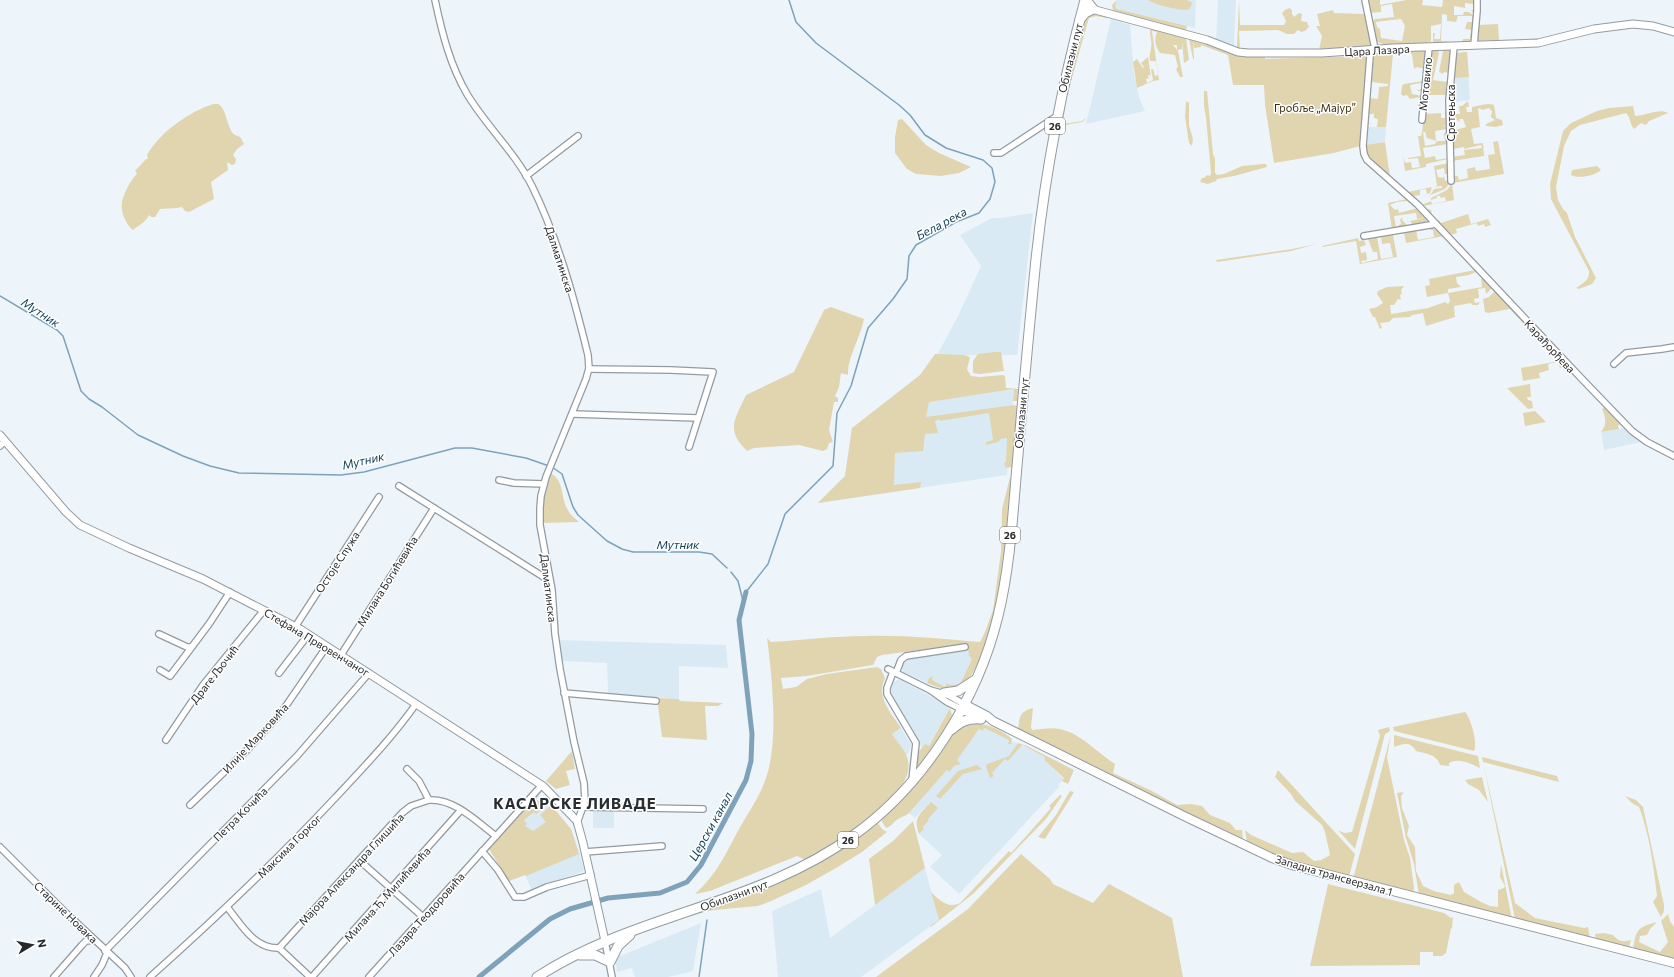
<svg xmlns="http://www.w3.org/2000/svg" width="1674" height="977" viewBox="0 0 1674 977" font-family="Commissioner,sans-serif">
<rect width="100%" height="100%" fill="#edf5fb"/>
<g fill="#daeaf5">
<polygon points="1117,0 1196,0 1195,28 1117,9 1115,6"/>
<polygon points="1218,0 1236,0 1234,48 1216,41"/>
<polygon points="1111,19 1130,25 1134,74 1139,97 1145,111 1086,124"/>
<polygon points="1467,52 1470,100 1454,102 1452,100 1455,53"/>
<polygon points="1367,127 1386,127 1385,142 1365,145"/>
<polygon points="1033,213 1017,355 937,355 958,316 981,266 960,235 992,218 1000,218"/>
<polygon points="1014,389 1007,475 818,503 845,476 852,428 886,408"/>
<polygon points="1625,428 1641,442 1604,450 1601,432"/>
<polygon points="558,640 726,645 728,668 679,666 679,699 608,694 607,663 562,661"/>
<polygon points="977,648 959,686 942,689 937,687 903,672 902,667 903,661 906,658"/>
<polygon points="897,680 901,680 950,707 925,753 890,695 889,693 894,682"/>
<polygon points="901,728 911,744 909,753 906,755 892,734"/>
<polygon points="984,728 1046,757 1044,760 1064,779 1058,785 1060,786 959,894 930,867 942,855 919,834 924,829 923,827 929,820 928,819 931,815 924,808 915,818 909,813 947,770 979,729"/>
<polygon points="540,793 536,799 540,802 544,797 571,829 580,854 584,871 532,891 525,875 509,881 489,849"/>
<rect x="593" y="810" width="21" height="18"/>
<polygon points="925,868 939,920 861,977 778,977 772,911 821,889 830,938"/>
<polygon points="701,923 693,971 668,977 635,977 632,968 617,972 615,958"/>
</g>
<g fill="#e1d5b0" fill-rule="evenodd">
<polygon points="1117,0 1115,6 1117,9 1187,26 1186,30 1182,31 1116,12 1113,10 1112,5"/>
<path d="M1148,0H1188V1L1192,2L1190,9C1182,12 1156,5 1148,0Z"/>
<polygon points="1239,0 1240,25 1284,25 1286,21 1282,13 1285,10 1289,8 1292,10 1292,14 1294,17 1299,13 1302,14 1301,21 1307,22 1309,27 1305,31 1301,32 1298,30 1294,34 1287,34 1278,30 1239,31 1240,48 1265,50 1319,50 1322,36 1316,26 1320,26 1317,14 1333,10 1334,13 1365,14 1372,45 1370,48 1368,47 1359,49 1301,52 1241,50 1238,49 1237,46"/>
<path d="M1367,0H1380V5L1406,0H1423L1422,5L1442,7L1443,0H1475V15L1471,10H1473V4L1465,3V8L1454,6V15H1463L1464,12H1469L1474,16L1472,41L1462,42L1463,39H1470L1471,30L1465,29L1467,22H1472V16H1458L1456,22L1447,21V19L1454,20L1447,19V15L1442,14L1441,41L1454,42H1433V33H1435L1434,39H1440L1441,24L1431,26V42H1428L1425,68H1420V70V68L1417,67L1414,69L1412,54H1393L1386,127H1377L1378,119L1374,118V114H1368L1367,122L1373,124L1367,123L1369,98L1378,99L1379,87L1388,86V84L1372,82L1371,81L1374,53L1406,47L1403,44L1385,45L1378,42L1372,22L1375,19L1394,17L1392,4L1381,6V12L1370,13ZM1401,19L1405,26L1402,41L1381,38L1380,29L1377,27L1376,22Z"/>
<polygon points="1094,13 1109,16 1106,18 1096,16 1089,18 1066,99 1063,124 1082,121 1086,118 1085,120 1082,122 1060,126 1067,89 1085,21 1090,14"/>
<polygon points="1498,24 1499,40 1476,41 1477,25"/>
<path d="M1151,28L1186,38L1189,60L1184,63L1182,41V49L1177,50V45H1173L1178,51L1183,77H1180L1176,69L1178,67L1175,55L1160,53C1155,47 1154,38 1157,32L1152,31L1159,80L1153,81L1137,88L1133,62L1137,59L1143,68L1144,67L1141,63L1148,57L1151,77L1150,75H1148L1149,78L1146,79L1147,83L1153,80L1151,69H1153L1155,76L1158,75L1156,61H1150C1149,56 1150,54 1151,48C1153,41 1148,34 1151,28Z"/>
<polygon points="1189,39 1203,42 1235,55 1265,57 1265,59 1365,56 1368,58 1360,146 1334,153 1274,163 1265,105 1264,85 1233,85 1228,55 1201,45 1201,47 1194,48 1193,41 1194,59 1193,59"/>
<polygon points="1445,49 1451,49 1452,52 1447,95 1426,95 1425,114 1441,113 1441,118 1445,118 1445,112 1447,112 1447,125 1442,126 1447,126 1447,129 1435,131 1436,141 1427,138 1425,132 1423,132 1425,146 1435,144 1437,141 1445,141 1444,133 1448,132 1448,144 1423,148 1425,158 1435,156 1436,160 1448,158 1448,159 1426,164 1426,167 1405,171 1403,156 1405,163 1411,162 1412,168 1420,167 1418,158 1408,159 1408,158 1421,156 1418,136 1421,136 1422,132 1431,51 1438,50 1439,53 1433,80 1448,82 1449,73 1444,72 1443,74 1439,72 1443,51"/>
<polygon points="1467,52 1469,77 1453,78 1455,89 1453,90 1455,102 1454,102 1451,97 1455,53"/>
<polygon points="1423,81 1423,91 1416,91 1422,89 1421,83 1410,85 1412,94 1423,96 1422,105 1417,106 1420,103 1420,101 1422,100 1421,97 1410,99 1407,95 1403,96 1401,94 1402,86 1404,84"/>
<path d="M1204,91H1207C1209,111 1211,133 1213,154L1215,158V173L1217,175L1224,174L1242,166L1263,164H1266L1267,167L1234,176L1217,179L1216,181L1208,184L1200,182L1202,178H1204L1207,175L1210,176L1211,173L1206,117L1204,106Z"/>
<polygon points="1186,101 1189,103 1189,125 1193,139 1192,146 1189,143 1185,117"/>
<path d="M1468,101L1469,107H1466L1467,112H1472V107C1479,106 1486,102 1494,105L1496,118L1502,120L1503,125L1496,127L1486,126V124L1495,120L1491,117L1492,111L1489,108L1483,110L1478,108L1480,127L1471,129L1474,144L1483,143L1484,156L1452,161V157L1465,155L1464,150L1482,148L1481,145L1464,149V147L1452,149V131L1466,127L1463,119H1459L1460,122L1457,120L1452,121L1451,114H1460L1459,106H1451H1462Z"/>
<path d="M213,104H218C227,108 227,130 235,135C237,136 239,136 241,138L244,144L237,149L233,155L236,159L235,164L232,165L227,162L228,170L211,182L214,199L189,212L185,211L182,207C175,209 168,208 160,209L155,217H151L149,215C146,222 139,225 133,230C126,225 120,211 122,202C123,195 131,179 137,174L135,171L146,159H148L147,155C160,132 189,112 213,104Z"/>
<path d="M1633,106L1635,116C1645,116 1660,108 1668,113L1649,121L1646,125L1641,123L1634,129C1630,125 1631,118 1626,113L1580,125L1571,131L1564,146L1559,172L1556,187L1558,200L1563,209L1567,213L1575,237L1596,278L1592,284L1579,289L1576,288C1583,283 1590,280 1589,271L1551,199L1550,184L1563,131L1571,123L1597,111L1609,108Z"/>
<polygon points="902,119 926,145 939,153 971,167 959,173 941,176 916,174 907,169 895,153 895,137 898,120"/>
<polygon points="1498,141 1504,174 1453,183 1453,176 1458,176 1459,180 1468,178 1467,169 1475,167 1476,171 1490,169 1488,155 1495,154 1493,142"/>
<polygon points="1385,142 1390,177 1367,154 1365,145"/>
<polygon points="1449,163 1449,174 1445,174 1444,168 1436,170 1438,177 1443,178 1444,176 1445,181 1449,180 1449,184 1445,189 1428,196 1431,194 1434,189 1442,188 1442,186 1432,187 1430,193 1427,194 1426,189 1420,190 1420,195 1413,196 1408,192 1437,186 1434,166"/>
<path d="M1597,166L1601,170C1594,176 1579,179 1571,175L1572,170Z"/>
<polygon points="1452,183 1454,200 1423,206 1422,205 1431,201 1432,204 1446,201 1445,197 1441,198 1440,196 1437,196 1437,198 1431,200 1431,198 1447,190"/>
<polygon points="1407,199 1407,201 1397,202 1390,205 1395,210 1398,209 1399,213 1418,208 1427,218 1427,221 1424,223 1413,225 1410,221 1425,218 1417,219 1416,213 1394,216 1396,227 1401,224 1400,219 1403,218 1402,220 1408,226 1392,230 1388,203"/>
<polygon points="1428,209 1431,210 1432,215 1441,223 1468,214 1471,224 1488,219 1491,225 1485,227 1484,224 1478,226 1477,223 1456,229 1457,233 1450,235 1426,210"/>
<polygon points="1430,227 1437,230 1444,236 1406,243 1404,232 1416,230 1418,240 1434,237 1433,230 1430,230"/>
<polygon points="1393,235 1397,257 1360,264 1356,241 1322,247 1322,246 1358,238 1359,241 1364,240 1366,245 1360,247 1361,253 1366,252 1367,260 1361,261 1362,263 1378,259 1377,252 1373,252 1368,239 1377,237 1381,259 1393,257 1390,243 1382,244 1381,237"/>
<polygon points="1317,244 1291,251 1217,262 1216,260 1292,249"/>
<polygon points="1475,270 1476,272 1469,275 1456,277 1457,283 1461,287 1448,289 1448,293 1482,287 1481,279 1484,279 1492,288 1486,294 1485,288 1478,289 1479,298 1474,299 1475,303 1480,302 1478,305 1472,305 1471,303 1454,306 1455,317 1426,326 1423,313 1412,315 1410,317 1393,318 1389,322 1380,323 1382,328 1380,329 1375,317 1373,317 1369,309 1377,307 1383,303 1377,294 1378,291 1387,287 1404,286 1401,290 1402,294 1400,295 1401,300 1398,299 1394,305 1390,305 1391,314 1428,308 1445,302 1448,304 1450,301 1448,293 1427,297 1425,286 1430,285 1429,279"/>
<polygon points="1495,291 1566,366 1560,368 1558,362 1548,364 1549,370 1539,373 1540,378 1523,381 1521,368 1559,361 1510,309 1488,313 1485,312 1483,299 1489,297"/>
<path d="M831,307L864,319C861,337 847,357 848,375L841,373L839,387L835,396L838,398V402H834L829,430L833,442L829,443L827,449L823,451L799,445L754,448L747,451C725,430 735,419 746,395L794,372L824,310Z"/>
<polygon points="995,352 1001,352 1004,371 980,374 973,373 973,361 978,354"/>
<polygon points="935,354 965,355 970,357 967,369 971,376 979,377 1003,375 1005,376 1006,388 1020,389 1018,401 1013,401 1014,389 929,402 926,417 1014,405 1019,407 1012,467 1006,468 1004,463 1006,462 1007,438 1001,439 998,442 986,445 986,442 993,440 989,413 939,421 940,419 935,421 938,433 925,434 923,451 895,453 894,485 921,482 920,488 818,503 845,476 852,428 920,375"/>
<polygon points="1530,384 1531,397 1527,397 1528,400 1532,401 1533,408 1528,409 1507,388"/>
<path d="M1605,407L1620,424L1618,426L1619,429L1601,432C1607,425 1606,418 1602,409Z"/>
<polygon points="1535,411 1546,422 1525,426 1523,413"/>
<path d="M550,473C565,480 560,498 568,510C570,515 575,518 579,522L543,523L544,497Z"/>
<path d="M1010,477L1012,483C1009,511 1008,540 1004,568C1001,591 982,676 961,686C950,692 938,688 927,683L929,678L933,676L932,680L945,687L947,683L949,685L960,684L972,659L969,656L968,645L966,644L882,655L877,657L873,665L807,676L781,678L783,689L796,687L807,679L827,674L877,667L881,669L885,678C876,698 890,711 901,728L892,734C897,742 906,751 908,760C916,798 834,844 808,861L797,856L710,891L695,894C717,874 725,855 739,829C748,813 760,796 766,778C779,741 772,677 767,638L771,642C803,640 835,636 866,636C904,635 942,639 980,642L985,632L993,610L1001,552L1002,509Z"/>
<polygon points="657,698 679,699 680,701 723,703 718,706 705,706 707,740 662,737"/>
<polygon points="950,708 952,715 950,722 915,771 916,755 925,744 929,746"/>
<path d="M1033,708L1031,727L1032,730C1041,729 1051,727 1060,729C1080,733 1098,753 1115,764L1113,773L1150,790L1177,805L1191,804L1202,806L1210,815L1230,823L1236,830H1242L1243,841L1018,730C1020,718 1018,712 1033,708Z"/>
<path d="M1465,712C1471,718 1478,745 1474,751L1394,731L1393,727Z"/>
<path d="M977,723C990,725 1003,731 1012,739L1011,744H1008L1009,740L984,728L983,731L979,729L957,760L961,764L954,766L949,772L947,770L909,813C906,816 903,816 900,818C894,820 893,826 886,828L881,820L887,812L898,804L915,786L948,739L958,726Z"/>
<polygon points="1389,727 1390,731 1385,734 1355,849 1338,830 1344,833 1352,832 1380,736 1378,730"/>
<polygon points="1391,734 1387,757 1404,840 1410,858 1414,888 1413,893 1353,879"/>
<path d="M1394,735L1478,756L1480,768C1471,764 1459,757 1449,763V766L1440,765C1437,754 1426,754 1416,751C1410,741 1403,744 1394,747Z"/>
<polygon points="1018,743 1027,746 1074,770 1068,784 1062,781 1064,778 1044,760 1045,757 1022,745 1008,761 1005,759 992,773 994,776 990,778 986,767 987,764 1009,756"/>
<polygon points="572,751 575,769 566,771 570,785 556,789 546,781"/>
<polygon points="1482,757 1557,776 1559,782 1483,762 1515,903 1535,918 1584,928 1588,927 1590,939 1515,919"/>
<polygon points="977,765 982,769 963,774 940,799 936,796 958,771"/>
<polygon points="1278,770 1355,854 1349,877 1284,859 1247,842 1245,830 1251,835 1292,853 1303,852 1314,861 1321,860 1330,855 1325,832 1322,825 1295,801 1291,794 1275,777"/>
<polygon points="1482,777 1488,802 1479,790 1468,784 1465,780"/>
<polygon points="1070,791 1074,792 1045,839 1038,837 1056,815"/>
<polygon points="1404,792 1401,796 1402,808 1409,826 1407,835 1415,847 1416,871 1423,886 1434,891 1451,895 1454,893 1454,885 1459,882 1464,892 1481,902 1490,906 1498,907 1498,890 1504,888 1505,886 1500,877 1501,864 1512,919 1419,895 1414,864 1406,838 1397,793"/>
<polygon points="540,793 536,799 540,802 544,797 549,803 536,814 534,812 524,820 527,824 525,826 533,831 546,822 540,815 551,805 571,829 579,854 526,876 525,875 509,881 489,849"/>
<path d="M1060,795L1062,796L1046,819L974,893L931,927L930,926L939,920L931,892C939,900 948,909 960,903L1009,851L1011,853L1051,808L1049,806Z"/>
<path d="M1625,796L1636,800L1643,807L1664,905V911L1661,917L1653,902L1657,896C1654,869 1649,832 1639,807L1632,803Z"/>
<path d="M931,802L938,808L928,819L929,820L923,827L924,829L919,834C913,817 920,814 931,802Z"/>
<polygon points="913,821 925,868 875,905 869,859 893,841"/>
<polygon points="876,823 878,823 882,829 887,832 862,852 836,868 806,885 771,901 758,906 714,910 699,913 732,900"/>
<polygon points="1021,854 1050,879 1053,884 1093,903 1109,884 1172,918 1183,977 876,977 968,909"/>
<polygon points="1328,884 1444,913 1451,918 1453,917 1452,929 1451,928 1446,953 1442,956 1433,956 1433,952 1420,952 1420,965 1310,966"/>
<path d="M1668,914L1670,921L1674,927V960L1633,950C1636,930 1637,927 1657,922L1650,929L1647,935L1640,936L1639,942L1660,952L1668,942L1661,921Z"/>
<path d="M1604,933L1613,935C1619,942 1623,942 1631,940L1629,947L1596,940L1595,934Z"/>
</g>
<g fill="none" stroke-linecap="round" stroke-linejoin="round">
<g stroke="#7ea2ba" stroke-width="1.5">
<polyline points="0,296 57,330 63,336 81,391 89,399 102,407 138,435 183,456 210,466 239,473 341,475 364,472 455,448 472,448 526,458 549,466"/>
<polyline points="552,467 562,474 573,507 578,515 607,541 622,549 633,552 699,552 712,554 727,568"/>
<polyline points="731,572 738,581 743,601"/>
<polyline points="746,592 768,564 785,514 833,466 837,413 851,386 868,328 893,299 907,279 909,256 916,245 956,222 979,213 990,199 995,182 992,168 983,160 946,148 925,135 910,115 899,105 816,43 796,22 789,0"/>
<polyline points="699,977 707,920"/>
</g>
<polyline stroke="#7ea2ba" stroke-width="5" points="479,977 550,919 570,909 608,898 660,893 687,882 701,865 746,780 751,761 752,734 739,620 746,592"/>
<defs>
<g id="minor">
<path d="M435,0C442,33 450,65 467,94C486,126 515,152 532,186C558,239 574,298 588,355L589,368L586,379L546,477L541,496L540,508V525L552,590L555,634L560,669L574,742L584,783L585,801L577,823"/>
<polyline points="1365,0 1375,49"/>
<polyline points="1474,45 1477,11 1477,0"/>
<polyline points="1373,49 1370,56 1363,146 1364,154 1367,160 1418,205 1582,379 1632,431 1647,442 1674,456"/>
<polyline points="1422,120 1429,47"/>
<polyline points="994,153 1001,153 1057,116"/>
<polyline points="526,176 578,136"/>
<polyline points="1451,181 1449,100 1454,46"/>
<polyline points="1364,236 1436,224"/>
<polyline points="1614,364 1626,353 1662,349 1674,347"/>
<polyline points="589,369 671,370 713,372 689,447"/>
<polyline points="573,414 698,418"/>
<polyline points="0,446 5,441"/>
<polyline points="499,480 514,483 544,484"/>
<polyline points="399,486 550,581"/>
<polyline points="295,627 379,497"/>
<polyline points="159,634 187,647 191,647"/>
<polyline points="341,655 434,508"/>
<polyline points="888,669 930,690 948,695 964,704"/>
<polyline points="160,670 170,676 209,624 230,592"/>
<polyline points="893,672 887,688 887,694 916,743 912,780"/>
<polyline points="279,673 308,635"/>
<polyline points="896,673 901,660 906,656 965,647"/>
<polyline points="930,690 947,702 961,709"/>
<polyline points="564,693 656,701"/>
<polyline points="166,740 203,685 264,610"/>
<path d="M407,769L419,781L429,800C454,798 477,822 496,836"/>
<polyline points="190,805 246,751 281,713 327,646"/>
<polyline points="583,807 703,809"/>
<polyline points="0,847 65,912 125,968 131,977"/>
<polyline points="482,851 498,870 515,897 524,897 547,887 591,875"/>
<polyline points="585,852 662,846"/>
<polyline points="359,860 423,917"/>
<path d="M227,907C241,924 254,949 279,948"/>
<polyline points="605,941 612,977"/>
<polyline points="279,948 402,813 411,806 429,800"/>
<polyline points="279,948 310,977"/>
<polyline points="105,951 297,756 369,673"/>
<polyline points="54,977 82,945 86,941 94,940"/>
<polyline points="94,977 102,965 107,953"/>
<path d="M150,977C214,920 276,861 335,798C363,768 392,738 416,704"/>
<polyline points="312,977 461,810"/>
<polyline points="369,977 542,785"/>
</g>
<g id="tertiary">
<polyline points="1088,8 1207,40 1238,52 1248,53 1322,53 1393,48 1538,43 1594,29 1633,24 1653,26 1674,32"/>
<polyline points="0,435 66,512 80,525 129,548 203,579 300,629 543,786 577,821 583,843 605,941"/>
</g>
<g id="secondary">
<polyline points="964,704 987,716 993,721 1184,816 1272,858 1295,866 1674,963"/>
<polyline points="961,709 980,718"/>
</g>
<g id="primary">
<polyline points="1080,19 1085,13 1093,9 1086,0"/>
<polyline points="944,693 958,691 975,680"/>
<path d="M951,730C961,721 968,718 981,719"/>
<polyline points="580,955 595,955 610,962 618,946 630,935"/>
<path d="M537,977C636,913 759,905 854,835C924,785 978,699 998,616C1011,563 1013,508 1018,455C1023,393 1029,331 1035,269C1044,178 1061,89 1085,0"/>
</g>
</defs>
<use href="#minor" stroke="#939ba1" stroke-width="8"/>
<use href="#tertiary" stroke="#939ba1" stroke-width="9"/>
<use href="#secondary" stroke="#939ba1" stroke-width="10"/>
<use href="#primary" stroke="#939ba1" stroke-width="11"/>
<use href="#minor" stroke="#fff" stroke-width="5.5"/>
<use href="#tertiary" stroke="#fff" stroke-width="7"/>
<use href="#secondary" stroke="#fff" stroke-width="8"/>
<use href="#primary" stroke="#fff" stroke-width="9"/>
</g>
<g text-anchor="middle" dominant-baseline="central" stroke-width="3" stroke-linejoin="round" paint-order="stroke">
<g fill="#fff" stroke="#686a6b" stroke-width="1">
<rect x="1045" y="118" width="20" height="16" rx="3"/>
<rect x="1000" y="527" width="20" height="16" rx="3"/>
<rect x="838" y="832" width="20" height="16" rx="3"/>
</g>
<g font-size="10" font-weight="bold" fill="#272a2c">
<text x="1055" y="126">26</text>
<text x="1010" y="535">26</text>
<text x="848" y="840">26</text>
</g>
<g font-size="11" fill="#272a2c" stroke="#fff">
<text transform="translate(1377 50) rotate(-3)">Цара Лазара</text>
<text transform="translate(1070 58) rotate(-76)">Обилазни пут</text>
<text transform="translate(1425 84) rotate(-84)">Мотовило</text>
<text transform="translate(1450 113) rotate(-90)">Сретењска</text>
<text transform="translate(560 259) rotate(72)">Далматинска</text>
<text transform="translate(1550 346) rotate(47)">Карађорђева</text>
<text transform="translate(1021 413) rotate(-85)">Обилазни пут</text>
<text transform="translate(337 562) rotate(-57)">Остоје Спужа</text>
<text transform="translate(387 581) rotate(-58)">Милана Богићевића</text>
<text transform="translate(549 588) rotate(83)">Далматинска</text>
<text transform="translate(317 642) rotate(31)">Стефана Првовенчаног</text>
<text transform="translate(214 674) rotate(-52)">Драге Љочић</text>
<text transform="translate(255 738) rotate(-47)">Илије Марковића</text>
<text transform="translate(240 814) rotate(-45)">Петра Кочића</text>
<text transform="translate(289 846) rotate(-45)">Максима Горког</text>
<text transform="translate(351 869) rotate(-47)">Мајора Александра Глишића</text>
<text transform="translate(1334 875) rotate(16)">Западна трансверзала 1</text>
<text transform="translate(387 894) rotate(-48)">Милана Ђ. Милићевића</text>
<text transform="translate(734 895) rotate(-20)">Обилазни пут</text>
<text transform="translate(66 912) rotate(44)">Старине Новака</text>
<text transform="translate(426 914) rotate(-48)">Лазара Теодоровића</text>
</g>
<g font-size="11" fill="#382e0e" stroke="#fff">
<text x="1315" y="107">Гробље „Мајур”</text>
</g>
<g font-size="12" font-style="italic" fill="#0d3c55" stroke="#fff">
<text transform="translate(941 223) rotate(-28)">Бела река</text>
<text transform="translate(41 312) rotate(33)">Мутник</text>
<text transform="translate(363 460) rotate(-13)">Мутник</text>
<text x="678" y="544">Мутник</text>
<text transform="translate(710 826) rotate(-61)">Церски канал</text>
</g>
<g font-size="15" font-weight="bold" letter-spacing="1" fill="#272d31" stroke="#fff">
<text x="575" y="803">КАСАРСКЕ ЛИВАДЕ</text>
</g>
</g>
<g transform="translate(32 945) rotate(80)" stroke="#ffffff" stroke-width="3" paint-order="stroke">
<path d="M0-3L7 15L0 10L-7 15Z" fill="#272a2c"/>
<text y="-6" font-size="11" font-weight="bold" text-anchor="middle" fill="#272a2c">N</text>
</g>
</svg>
